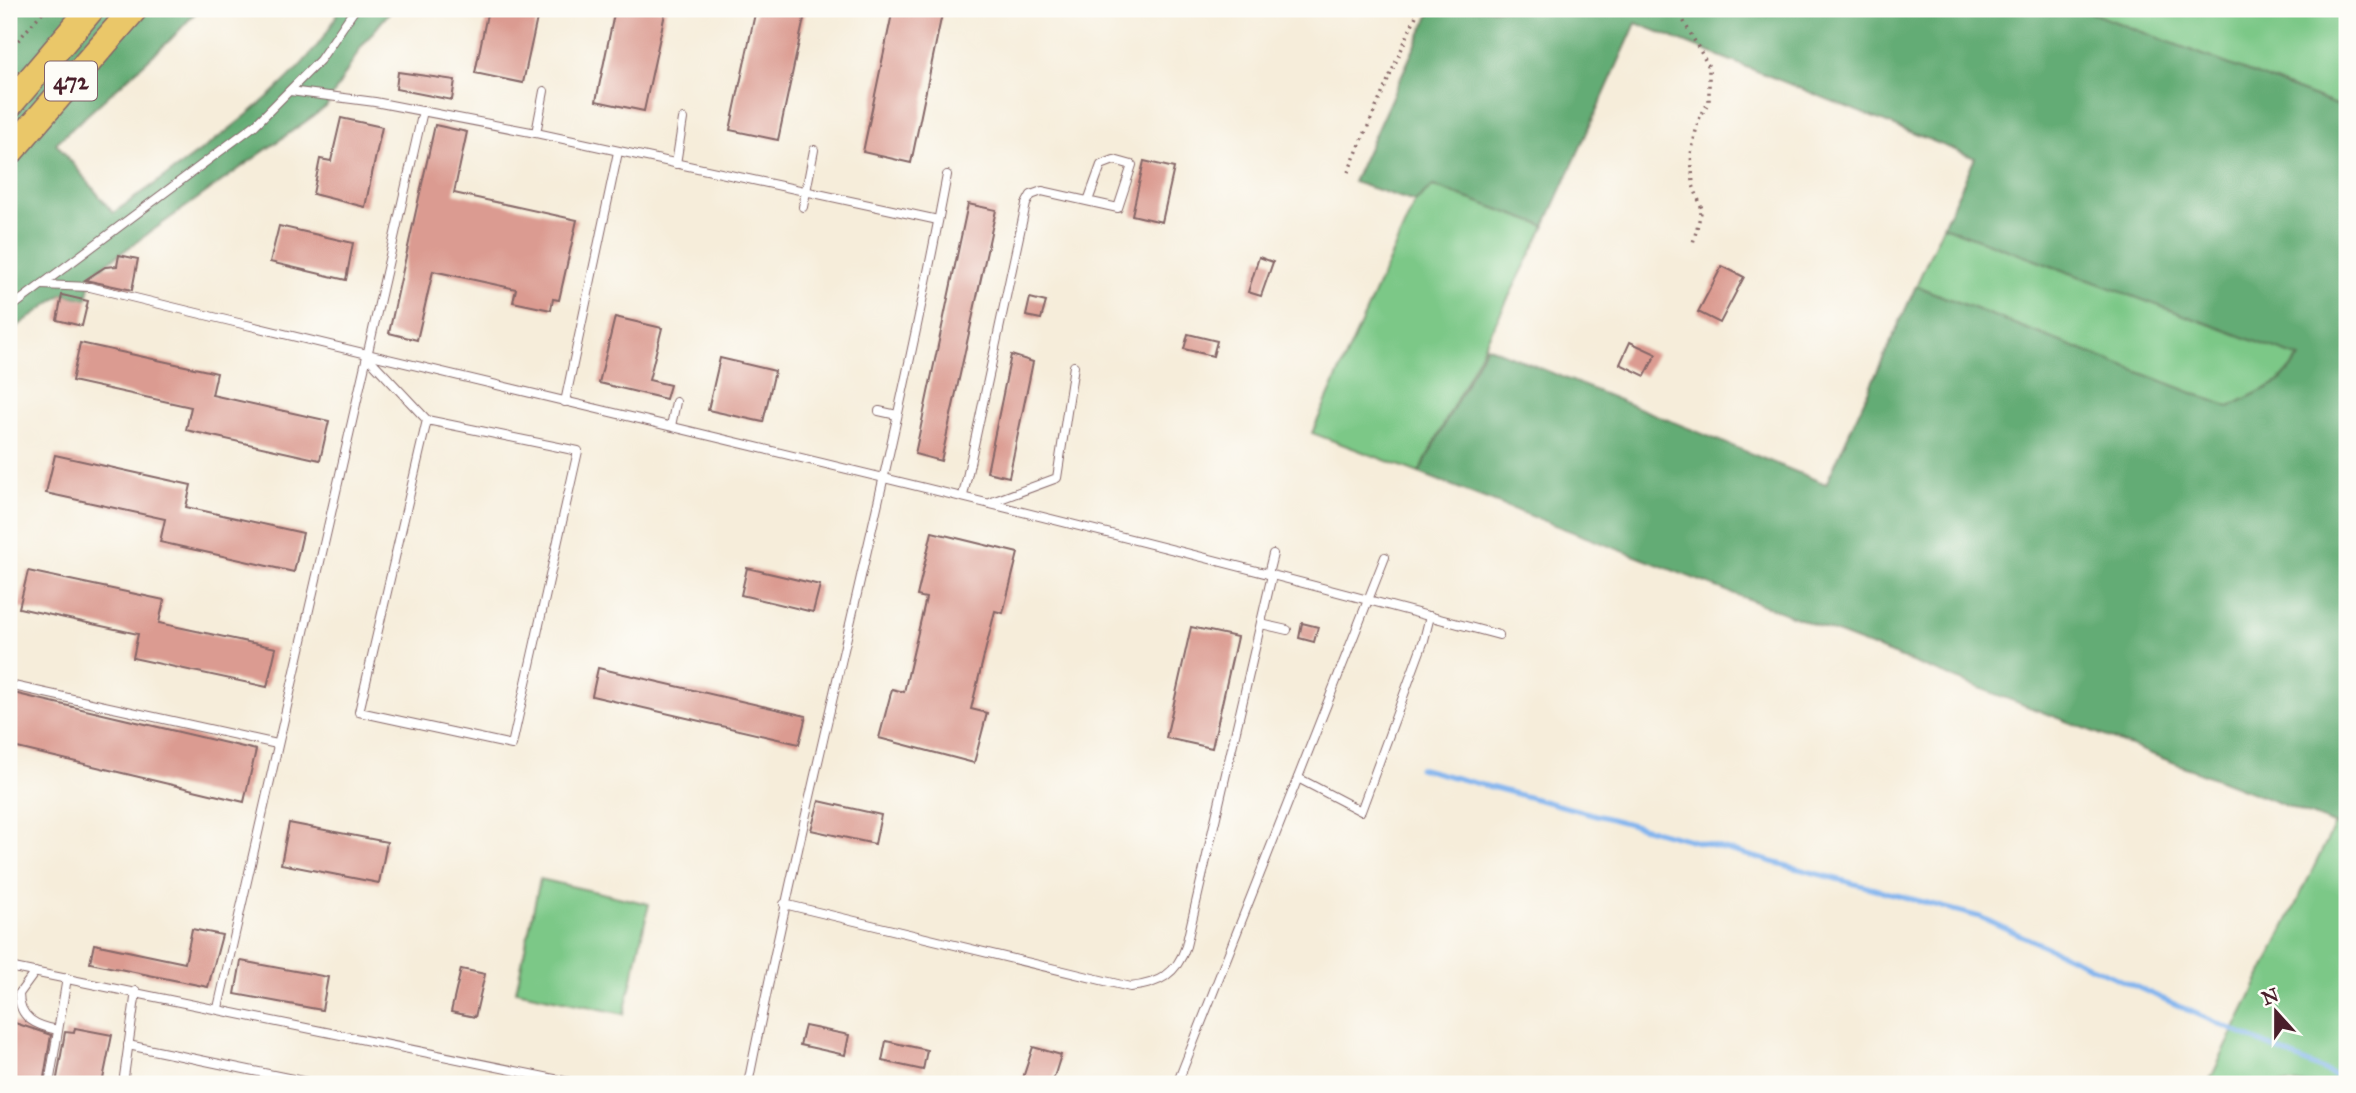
<svg xmlns="http://www.w3.org/2000/svg" width="2356" height="1093" viewBox="0 0 2356 1093" font-family="'IM FELL Great Primer',serif">
<rect width="100%" height="100%" fill="#fdfcf7"/>
<filter id="ink" filterUnits="userSpaceOnUse"><feTurbulence type="fractalNoise" baseFrequency=".0143" numOctaves="2"/><feDisplacementMap in="SourceGraphic" scale="14" xChannelSelector="R" yChannelSelector="G"/><feConvolveMatrix kernelMatrix="1 2 1 2 8 2 1 2 1" color-interpolation-filters="sRGB"/></filter>
<filter id="wash" filterUnits="userSpaceOnUse"><feTurbulence type="fractalNoise" baseFrequency=".00686" numOctaves="4" result="noise"/><feDisplacementMap in="SourceGraphic" scale="28" xChannelSelector="R" yChannelSelector="G"/><feGaussianBlur stdDeviation="1.57" result="paint"/><feColorMatrix in="noise" values="0 0 0 0 0 0 0 0 0 0 0 0 0 0 0 0 0 1.4 0 .05"/><feComposite in="paint" operator="in"/></filter>
<g filter="url(#wash)">
<rect width="100%" height="100%" fill="#f6edda"/>
<g fill="#7bc887" stroke="#627459" stroke-width="2">
<polygon points="2081,9 2347,9 2347,109"/>
<polygon points="1433,186 1545,226 1419,473 1312,433 1415,202"/>
<polygon points="1943,226 2300,357 2279,382 2229,407 1916,286"/>
<polygon points="2335,824 2347,829 2347,1084 2208,1084"/>
<polygon points="540,879 649,904 624,1014 516,991"/>
</g>
<g fill="#64ac74" stroke="#576650" stroke-width="2">
<path d="M9,9H199L171,39L56,143L113,213C176,169 312,80 339,9H392L361,47L326,107L93,273L87,299L63,294L9,332Z"/>
<polygon points="1432,9 2081,9 2347,109 2347,829 1419,473 1486,346 1826,484 1916,286 2229,407 2279,382 2300,358 1943,226 1975,158 1636,23 1545,226 1433,186 1415,202 1353,182"/>
</g>
<g fill="none" stroke-linecap="round" stroke-linejoin="round">
<polyline stroke="#81b4ee" stroke-width="5" points="1419,768 1980,917 2347,1081"/>
</g>
<g id="blocks">
<g fill="#db9b91">
<polygon points="488,9 539,9 523,83 475,73"/>
<polygon points="615,9 666,9 644,111 596,101"/>
<polygon points="756,9 806,9 778,140 730,130"/>
<polygon points="893,9 943,9 911,163 863,152"/>
<polygon points="398,72 455,80 452,100 396,89"/>
<polygon points="341,118 382,127 365,207 313,194 320,159 331,161"/>
<polygon points="435,125 467,132 454,193 577,220 559,300 553,299 551,310 513,302 516,289 433,271 417,340 389,333"/>
<polygon points="1144,161 1174,168 1162,222 1132,215"/>
<polygon points="968,204 996,210 941,461 915,454"/>
<polygon points="279,226 353,243 346,280 270,262"/>
<polygon points="119,255 138,259 132,290 85,280 105,267 117,266"/>
<polygon points="1259,257 1273,262 1261,296 1248,292"/>
<polygon points="1722,266 1744,277 1720,323 1698,312"/>
<polygon points="62,295 88,301 82,326 57,320"/>
<polygon points="1030,298 1046,302 1041,319 1026,316"/>
<polygon points="615,317 662,328 649,380 670,385 666,399 599,383"/>
<polygon points="1188,334 1217,341 1213,356 1184,349"/>
<polygon points="1630,342 1656,354 1645,376 1620,364"/>
<polygon points="80,343 217,373 212,395 329,421 320,460 186,430 191,407 72,381"/>
<polygon points="1011,355 1033,362 1009,477 987,472"/>
<polygon points="720,358 775,371 763,422 708,410"/>
<polygon points="55,455 191,485 186,507 303,533 294,572 160,542 165,519 46,493"/>
<polygon points="932,532 1018,553 1003,613 995,611 971,709 987,713 974,763 879,738 892,689 904,692 926,598 917,596"/>
<polygon points="747,568 820,585 813,612 741,595"/>
<polygon points="28,571 164,600 159,623 276,648 267,687 133,658 138,634 19,608"/>
<polygon points="1302,623 1318,627 1314,642 1299,638"/>
<polygon points="1191,627 1237,637 1212,748 1166,738"/>
<polygon points="598,668 806,716 799,744 592,696"/>
<polygon points="9,692 256,750 244,802 9,746"/>
<polygon points="819,801 881,815 875,844 811,830"/>
<polygon points="289,823 387,842 379,883 281,864"/>
<polygon points="192,929 222,935 208,987 90,963 94,944 185,963"/>
<polygon points="241,961 328,977 322,1010 235,994"/>
<polygon points="461,969 485,974 475,1017 451,1012"/>
<polygon points="9,1021 51,1035 43,1084 9,1080"/>
<polygon points="805,1026 849,1035 845,1055 800,1045"/>
<polygon points="75,1028 112,1035 102,1084 56,1084 65,1032 74,1033"/>
<polygon points="886,1041 927,1050 923,1070 882,1061"/>
<polygon points="1033,1047 1061,1055 1052,1084 1021,1084"/>
</g>
</g>
</g>
<g filter="url(#ink)">
<use href="#blocks" fill-opacity="0" stroke="#866768" stroke-width="2"/>
<g fill="none" stroke-linecap="round" stroke-linejoin="round">
<defs>
<g id="lane">
<polyline points="290,91 375,102 536,133 938,220"/>
<polyline points="536,133 544,91"/>
<polyline points="676,164 683,119"/>
<polyline points="803,207 814,150"/>
<path d="M42,285L90,287C560,402 1032,508 1499,635"/>
<polyline points="9,309 255,125 320,60 355,9"/>
<polyline points="365,354 427,420 359,712 512,745 578,451 427,420"/>
<polyline points="565,402 618,152"/>
<polyline points="879,411 897,415"/>
<polyline points="671,426 676,402"/>
<polyline points="963,496 1026,204 1031,195 1042,191 1118,208 1132,165 1114,160 1101,165 1088,201"/>
<polyline points="992,502 1057,478 1074,366"/>
<polyline points="1268,574 1273,554"/>
<polyline points="1261,624 1287,630"/>
<polyline points="9,685 277,744"/>
<polyline points="1298,778 1361,811 1424,640 1430,616"/>
<path d="M784,904L1130,987C1159,984 1177,974 1186,946L1272,575"/>
<polyline points="9,967 579,1084"/>
<path d="M35,972L19,994C19,1019 37,1026 58,1030"/>
<polyline points="218,1008 423,111"/>
<polyline points="128,1045 317,1084"/>
<polyline points="49,1084 67,978"/>
<polyline points="123,1084 136,991"/>
<path d="M748,1084C808,780 890,480 947,175"/>
<polyline points="1177,1084 1385,557"/>
</g>
<g id="primary">
<polyline points="9,105 91,9"/>
<polyline points="9,153 134,9"/>
</g>
</defs>
<use href="#lane" stroke="#866768" stroke-width="10"/>
<use href="#primary" stroke="#866768" stroke-width="29"/>
<g stroke="#866768" stroke-width="3.5" stroke-dasharray="2 5" stroke-linecap="butt">
<polyline points="1677,9 1709,67 1709,101 1698,121 1691,154 1693,185 1702,209 1693,243"/>
<polyline points="9,51 45,9"/>
<polyline points="1348,172 1419,9"/>
</g>
<use href="#lane" stroke="#fff" stroke-width="8"/>
<use href="#primary" stroke="#eac769" stroke-width="26"/>
</g>
</g>
<g text-anchor="middle" dominant-baseline="central" stroke-width="5" stroke-linejoin="round" paint-order="stroke">
<rect fill="#fdfcf7" stroke="#806168" stroke-width="2" x="45" y="61.5" width="52" height="39" rx="5"/>
<g font-size="23" font-weight="bold" fill="#4a1f2b">
<text x="71" y="81">472</text>
</g>
</g>
<rect width="2356" height="1093" fill="none" stroke="#fdfcf7" stroke-width="35"/>
<g transform="translate(2276 1012) rotate(339)" stroke="#fdfcf7" stroke-width="5" paint-order="stroke">
<path d="M0-5L12 26L0 18L-12 26Z" fill="#4a1f2b"/>
<text y="-10" font-size="19" font-weight="bold" text-anchor="middle" fill="#4a1f2b">N</text>
</g>
</svg>
